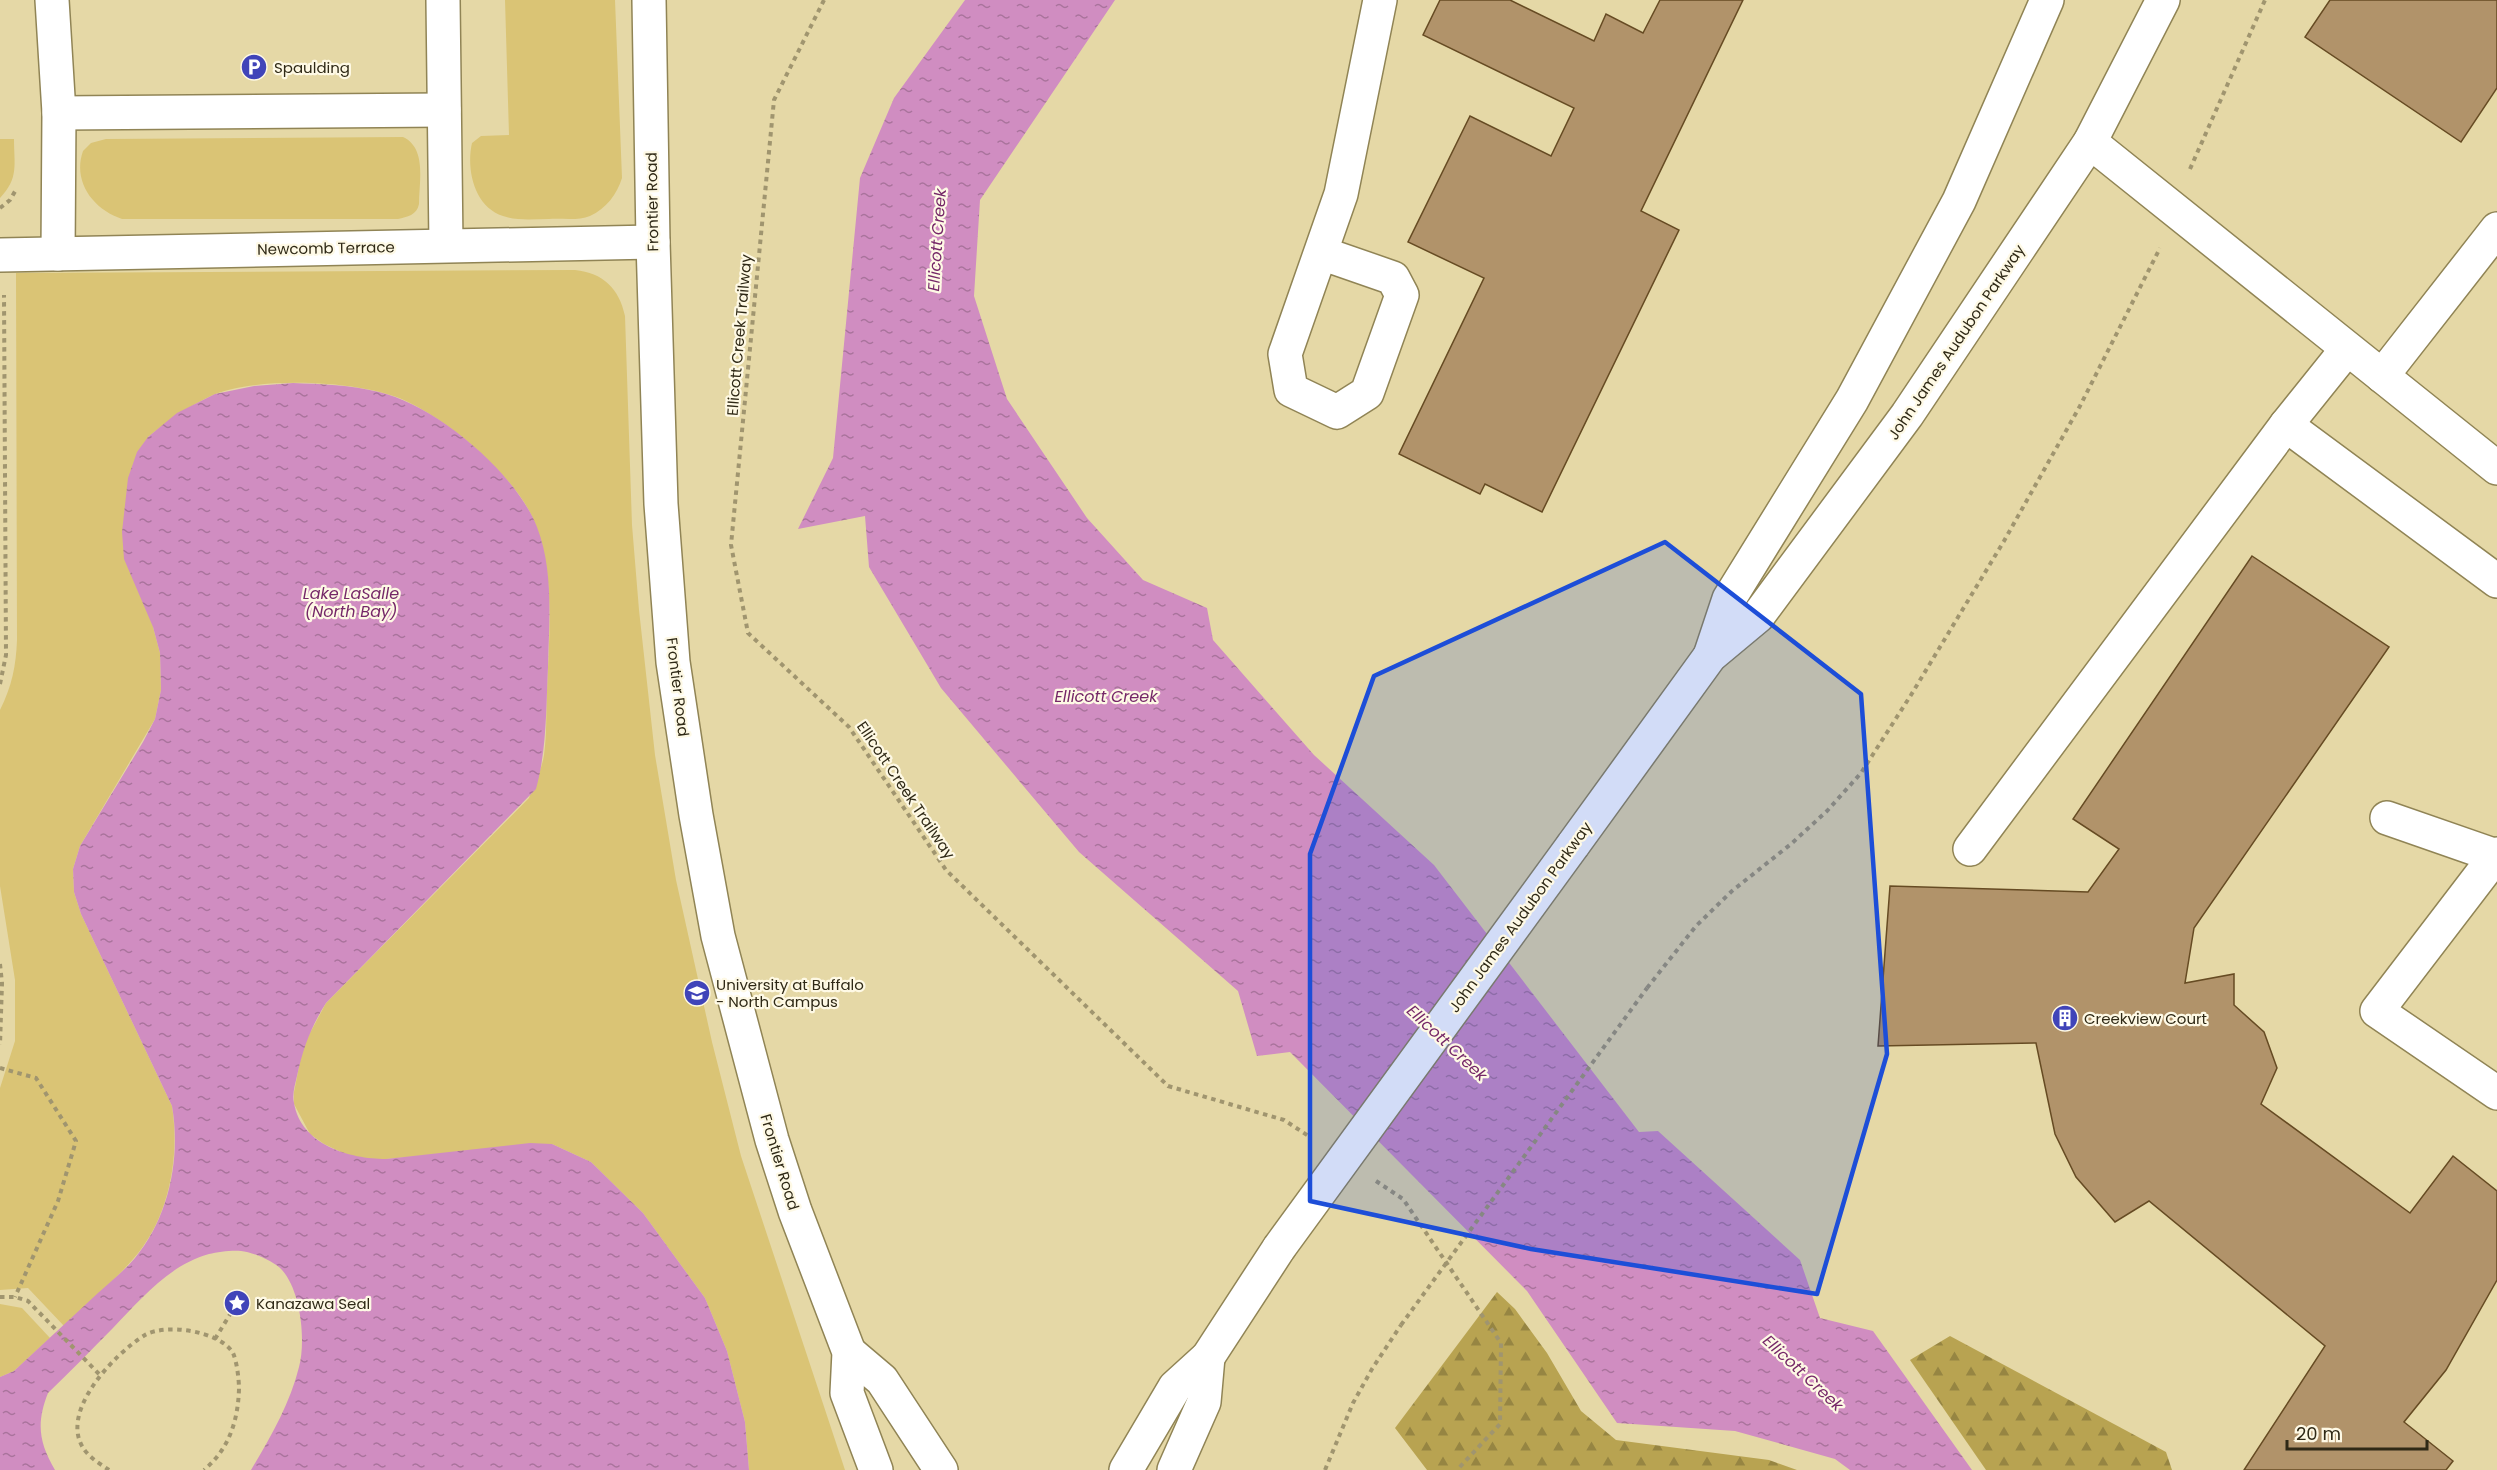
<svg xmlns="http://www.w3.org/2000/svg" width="2497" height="1470" viewBox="0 0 2497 1470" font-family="Poppins,sans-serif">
<defs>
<pattern id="forest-firs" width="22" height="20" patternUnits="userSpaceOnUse" patternTransform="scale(1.5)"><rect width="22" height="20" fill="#b8a351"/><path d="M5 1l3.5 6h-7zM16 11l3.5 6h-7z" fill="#968542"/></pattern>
<pattern id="water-ripples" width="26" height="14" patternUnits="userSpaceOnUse" patternTransform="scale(1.5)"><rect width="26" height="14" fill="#d08dc1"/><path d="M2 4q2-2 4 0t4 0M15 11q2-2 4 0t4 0" fill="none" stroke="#a9739c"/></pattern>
</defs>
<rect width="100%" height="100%" fill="#e5d8a6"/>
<g fill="#dac475">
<path d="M505,0H615L622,178C617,194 606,209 590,216C578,221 562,218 549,219C534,219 517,221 503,216C474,207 466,169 472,143L481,136L509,135Z"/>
<path d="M403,137C427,148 419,182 419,204C417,215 407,217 398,219H122C94,210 72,182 83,151L91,143L106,139Z"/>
<path d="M0,139H14C14,165 19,178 0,198Z"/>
<path d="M575,270C603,273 619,288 625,316L632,525L639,610L655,755L676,880L712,1042L741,1156L845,1470H749L745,1422L727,1351L705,1298L643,1213L591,1162L552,1144L386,1159H363L343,1153L324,1144L310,1134L294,1104V1092L303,1046L326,1003L529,798C534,784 542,769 544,755C547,734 546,712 547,691C549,637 555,581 537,529C528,501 507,479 487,459C464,436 435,415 406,401C362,380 258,376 213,395C189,406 169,420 148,437L153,627L160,653L161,690L155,719L80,846L73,869L74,892L81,914L172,1106C180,1158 169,1218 134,1258C113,1283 87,1304 64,1326L28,1288L0,1290V1088L15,1041V980L0,886V710C12,686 16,666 17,640L16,273Z"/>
<polygon points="0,1304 22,1308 50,1338 14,1371 0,1377"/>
</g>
<g fill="url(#forest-firs)">
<polygon points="1497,1292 1515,1309 1547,1353 1581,1411 1616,1440 1769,1460 1797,1470 1427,1470 1395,1428"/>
<polygon points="1950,1336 2166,1452 2172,1470 1986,1470 1910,1360"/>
</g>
<g fill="url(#water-ripples)">
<polygon points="965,0 1115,0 980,200 974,296 1007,399 1087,518 1143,580 1207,608 1213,640 1314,755 1434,865 1639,1132 1658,1131 1800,1260 1820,1318 1873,1331 1972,1470 1850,1470 1835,1459 1735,1431 1617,1423 1527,1291 1290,1052 1257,1056 1238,991 1079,852 941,688 869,567 865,516 798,529 833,458 860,178 894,98"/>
<path d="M293,383C321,384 351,385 379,392C436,405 516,473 537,527C554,571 549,621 548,667C546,708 547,749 536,789L326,1003C311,1027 303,1048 297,1076C295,1085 292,1094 294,1103C301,1145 350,1159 386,1159L530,1143L552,1144L591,1162L643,1213L705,1298L727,1351L745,1422L749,1470H251C270,1438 290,1404 299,1367C306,1341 301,1291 282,1270C275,1262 253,1252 241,1251C232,1250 218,1252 209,1254C169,1265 140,1300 113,1328C91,1350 70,1372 48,1393C36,1423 39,1443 55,1470H0V1377L14,1371C42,1345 70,1319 98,1293C110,1282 124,1271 135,1258C169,1217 181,1158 172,1106L81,914L74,892L73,869L80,846L143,742L155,719L161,690L160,653L153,627L124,559L122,532L128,478L137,452L148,437L177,413L215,394L254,386Z"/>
</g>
<g fill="#b1936a" stroke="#664b23" stroke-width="1.5">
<polygon points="1440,0 1510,0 1594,41 1606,14 1643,33 1660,0 1743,0 1641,211 1679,230 1542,512 1485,484 1480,494 1399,454 1484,278 1408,242 1470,116 1551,156 1574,108 1423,35"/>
<polygon points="2330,0 2497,0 2497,88 2461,142 2305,37"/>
<polygon points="2252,556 2389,647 2194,928 2185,983 2234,974 2234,1005 2264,1032 2277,1068 2261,1104 2410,1213 2453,1156 2497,1191 2497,1280 2446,1370 2404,1422 2453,1461 2446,1470 2244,1470 2325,1346 2149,1201 2115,1222 2076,1177 2055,1134 2036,1043 1878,1046 1890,886 2088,892 2119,849 2073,819"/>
</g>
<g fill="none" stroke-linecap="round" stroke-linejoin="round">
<defs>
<g id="minor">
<polyline points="52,0 59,113 58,254"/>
<polyline points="443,0 446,245"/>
<polyline points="649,0 653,242 661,504 673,662 696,815 718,936 772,1140 795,1211 849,1352 847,1393 876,1470"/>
<polyline points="59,113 444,110"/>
<polyline points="2090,142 2497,468"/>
<polyline points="1321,253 1393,278 1402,295 1367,393 1337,412 1291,390 1285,354 1341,194 1380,0"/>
<polyline points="0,255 653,242"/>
<polyline points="2382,376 2497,229"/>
<polyline points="2286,425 2497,581"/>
<polyline points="2387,818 2496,856 2497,859"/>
<polyline points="1970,849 2286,425 2347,349"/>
<polyline points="2497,854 2377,1011 2497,1093"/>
<polyline points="849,1352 882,1380 941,1470"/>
</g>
<g id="major">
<polyline points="1710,656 1729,599 1852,400 1959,201 2047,0"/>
<polyline points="1573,845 1710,656 1758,616 1907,415 2090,142 2163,0"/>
<polyline points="1126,1470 1175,1387 1208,1357 1279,1248"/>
<polyline points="1174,1470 1204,1402 1208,1357"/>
</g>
</defs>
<use href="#minor" stroke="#908455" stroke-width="36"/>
<use href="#major" stroke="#908455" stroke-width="36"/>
<g stroke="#a0956f" stroke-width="4" stroke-dasharray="4.5 4.5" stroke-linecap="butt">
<polyline points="824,0 774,100 731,545 748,633 849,727 946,870 1168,1086 1284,1120 1310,1137"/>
<polyline points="2190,169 2265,0"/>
<polyline points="0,208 10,200 17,188"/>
<polyline points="0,684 6,655 4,295"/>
<polyline points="0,964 2,983 0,1045"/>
<polyline points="1647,988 1696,926 1732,891 1791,844 1827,811 1861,773 1911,695 2004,541 2080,406 2160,248"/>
<polyline points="0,1068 36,1078 76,1141 58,1201 15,1297"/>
<polyline points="1376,1181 1403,1199 1501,1343 1500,1424 1457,1470"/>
<polyline points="0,1297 15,1297 28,1301 99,1374"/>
<polyline points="215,1339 237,1303"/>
<path d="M109,1470C102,1465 93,1460 87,1453C54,1416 114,1354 145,1335C166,1323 220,1331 233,1353C237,1362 239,1380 239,1389C238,1421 229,1449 204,1470"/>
<polyline points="1325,1470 1353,1403 1372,1369 1401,1325"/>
</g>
<use href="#minor" stroke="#fff" stroke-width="33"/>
<use href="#major" stroke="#fff" stroke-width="33"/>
<defs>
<polyline id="major-bridge" points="1279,1248 1573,845"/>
</defs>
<use href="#major-bridge" stroke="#908455" stroke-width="36" stroke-linecap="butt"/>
<polyline stroke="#a0956f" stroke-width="4" stroke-dasharray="4.5 4.5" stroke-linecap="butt" points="1401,1325 1647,988"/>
<use href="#major-bridge" stroke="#fff" stroke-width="33"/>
</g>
<path fill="#1d4ed8" fill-opacity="0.2" stroke="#1d4ed8" stroke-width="4.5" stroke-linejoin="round" d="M1665,542L1861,694L1887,1054L1817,1294L1531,1249L1310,1201V854L1374,676Z"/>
<defs>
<symbol id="parking-disc" viewBox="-11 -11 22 22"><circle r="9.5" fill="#4044b9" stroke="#fef9e5"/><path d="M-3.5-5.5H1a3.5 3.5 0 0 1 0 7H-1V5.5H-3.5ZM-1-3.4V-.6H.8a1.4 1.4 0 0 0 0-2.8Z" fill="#fff"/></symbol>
<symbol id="university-disc" viewBox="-11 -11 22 22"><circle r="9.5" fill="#4044b9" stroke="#fef9e5"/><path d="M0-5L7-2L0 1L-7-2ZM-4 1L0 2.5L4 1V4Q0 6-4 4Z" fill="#fff"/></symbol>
<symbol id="building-disc" viewBox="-11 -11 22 22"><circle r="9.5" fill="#4044b9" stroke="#fef9e5"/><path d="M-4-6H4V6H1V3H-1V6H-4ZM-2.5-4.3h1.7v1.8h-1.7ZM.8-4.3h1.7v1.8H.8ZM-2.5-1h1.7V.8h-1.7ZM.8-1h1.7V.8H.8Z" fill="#fff"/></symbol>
<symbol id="sight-disc" viewBox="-11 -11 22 22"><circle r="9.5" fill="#4044b9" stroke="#fef9e5"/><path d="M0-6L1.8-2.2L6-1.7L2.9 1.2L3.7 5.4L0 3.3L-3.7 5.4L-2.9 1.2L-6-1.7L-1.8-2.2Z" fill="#fff"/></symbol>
</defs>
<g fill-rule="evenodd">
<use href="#parking-disc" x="239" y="52" width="30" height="30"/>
<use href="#university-disc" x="682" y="978" width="30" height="30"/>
<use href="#building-disc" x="2050" y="1003" width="30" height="30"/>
<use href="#sight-disc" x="222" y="1288" width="30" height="30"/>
</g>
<g text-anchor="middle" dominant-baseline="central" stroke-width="4.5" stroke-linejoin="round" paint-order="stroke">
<g font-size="15" fill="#2f2916" stroke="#fef9e5" text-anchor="start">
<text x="274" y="67">Spaulding</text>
<text x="716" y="984">University at Buffalo<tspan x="716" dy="17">- North Campus</tspan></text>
<text x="2084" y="1018">Creekview Court</text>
<text x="256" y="1303">Kanazawa Seal</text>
</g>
<g font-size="15" fill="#2f2916" stroke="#fef9e5">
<text transform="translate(652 202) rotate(-91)">Frontier Road</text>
<text transform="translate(326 248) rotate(-1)">Newcomb Terrace</text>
<text transform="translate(739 335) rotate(-85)">Ellicott Creek Trailway</text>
<text transform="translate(1956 342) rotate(-56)">John James Audubon Parkway</text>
<text transform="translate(678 687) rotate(83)">Frontier Road</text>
<text transform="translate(906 790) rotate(56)">Ellicott Creek Trailway</text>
<text transform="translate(1520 917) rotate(-54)">John James Audubon Parkway</text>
<text transform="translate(780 1162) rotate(73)">Frontier Road</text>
</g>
<g font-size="16" font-style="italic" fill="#752768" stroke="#fef9e5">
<text transform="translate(937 240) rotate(-86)">Ellicott Creek</text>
<text x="351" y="593">Lake LaSalle<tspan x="351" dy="18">(North Bay)</tspan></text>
<text x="1106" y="696">Ellicott Creek</text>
<text transform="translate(1447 1043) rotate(43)">Ellicott Creek</text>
<text transform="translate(1803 1373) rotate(43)">Ellicott Creek</text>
</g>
</g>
<path d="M2287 1440v9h140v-9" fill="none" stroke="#2f2916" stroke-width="3"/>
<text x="2296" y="1440" font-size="18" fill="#2f2916" stroke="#fef9e5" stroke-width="4.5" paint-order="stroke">20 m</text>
</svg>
